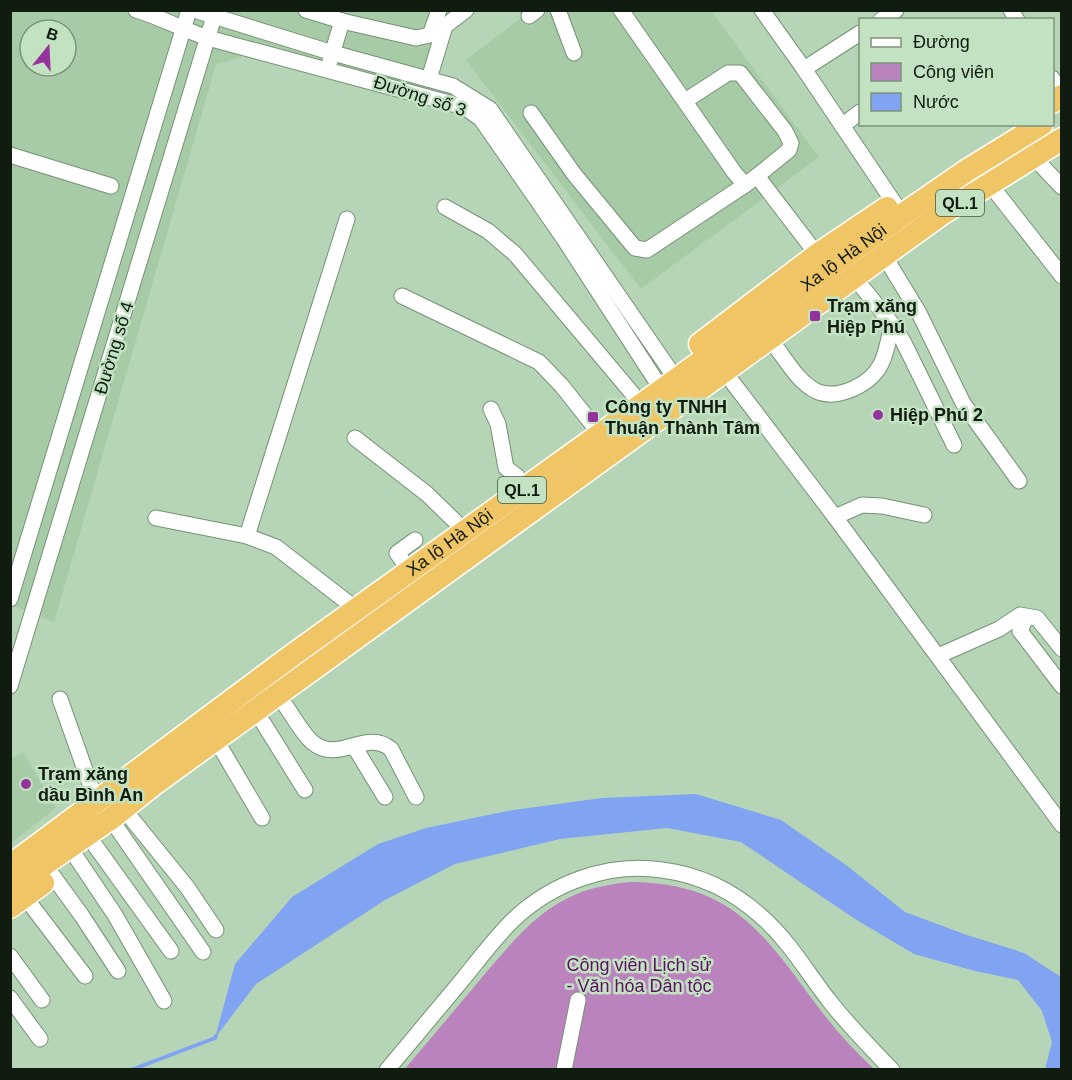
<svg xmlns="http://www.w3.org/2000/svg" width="1072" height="1080" viewBox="0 0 1072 1080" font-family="Helvetica,sans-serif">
<rect width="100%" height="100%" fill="#b6d5b6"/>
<g fill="#a8cba7" fill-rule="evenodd">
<path d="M10,11H471L455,23L426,101L246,55L216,65L54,622L11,605ZM30,30H66V66H30Z"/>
<polygon points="530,11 711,11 819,157 641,289 466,60"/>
<polygon points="23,752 56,808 11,843 11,759"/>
</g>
<path fill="#bb83be" d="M631,882C736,883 765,937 822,1012C837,1032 855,1051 874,1069L404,1070C429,1040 454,1011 479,981C526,926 554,888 631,882Z"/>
<polygon fill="#80a4f2" points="696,794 781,820 846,865 905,912 964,934 1024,953 1061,977 1061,1069 1045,1069 1052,1042 1042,1011 1018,980 975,971 914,954 855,919 741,842 667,828 560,839 455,864 385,900 256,984 215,1038 235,964 292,897 378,844 426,828 507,811 602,798"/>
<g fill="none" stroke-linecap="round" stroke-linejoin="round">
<polyline stroke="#80a4f2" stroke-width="4" points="131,1070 215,1038 216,1036"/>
<defs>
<g id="minor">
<path d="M136,10C162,18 182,29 208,38L453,104L467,109L481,119L564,239L662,390"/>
<polyline points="194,10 333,53 453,86 490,109 676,379"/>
<polyline points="306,10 342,21 416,38 430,35 439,10"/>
<polyline points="558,10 574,53"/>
<polyline points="621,10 734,172 745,185 757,176 822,261"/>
<polyline points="762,10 804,69 901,213"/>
<polyline points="1011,10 1017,20"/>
<polyline points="529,16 537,10"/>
<polyline points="881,20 896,10"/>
<polyline points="330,61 342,21"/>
<polyline points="804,69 860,33"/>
<polyline points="1052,78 1062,94"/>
<polyline points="429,79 445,26 466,10"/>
<polyline points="685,101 728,73 740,73 785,131 791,143 789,150 757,176"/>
<polyline points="531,113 574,174 635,248 647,250 745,185"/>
<polyline points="842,126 860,112"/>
<polyline points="10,155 111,186"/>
<polyline points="1039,163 1062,187"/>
<polyline points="996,192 1062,276"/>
<polyline points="445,207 488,231 515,254 642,405"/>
<polyline points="888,262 919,313 963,403 1019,481"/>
<polyline points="402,296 539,362 562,386 600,434"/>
<polyline points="892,324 903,341 954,445"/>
<path d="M775,346C787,361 798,382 816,391C838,401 871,384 881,364C887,352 889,337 892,324L854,277"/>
<polyline points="730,379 835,517 1062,825"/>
<polyline points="491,409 498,424 506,468 517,476 522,490"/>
<polyline points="355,438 427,494 465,531"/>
<polyline points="835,517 862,505 882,506 924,515"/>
<polyline points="156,518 247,536 276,547 356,609"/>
<polyline points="247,536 347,219"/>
<polyline points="410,571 397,553 415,540"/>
<polyline points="10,599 189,10"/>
<polyline points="1026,617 1020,631 1062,686"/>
<polyline points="938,656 999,629 1020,615 1037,618 1062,649"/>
<polyline points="10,686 216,10"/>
<polyline points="60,699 96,801"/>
<path d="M285,705C293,716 302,733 312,742C339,765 365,728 391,749L416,797"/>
<polyline points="262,721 305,790"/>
<polyline points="354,746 385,797"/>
<polyline points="222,750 262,818"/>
<polyline points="131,818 187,887 216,930"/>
<polyline points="117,828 203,952"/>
<polyline points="94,844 171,951"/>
<polyline points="76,857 115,915 164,1001"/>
<polyline points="53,876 82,916 118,971"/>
<polyline points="25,897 85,976"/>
<polyline points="10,956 42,1000"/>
<polyline points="10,998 40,1039"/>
<path d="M387,1070C413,1039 438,1009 463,979C479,959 495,938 513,920C552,883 608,862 662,870C700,875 735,892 763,918C790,942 808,974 831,1003C849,1026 871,1048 892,1070"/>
<polyline points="564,1070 578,1000"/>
</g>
<g id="highway">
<polyline points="1052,102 1062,96"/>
<polyline points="700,344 817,255 887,208"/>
<path id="s1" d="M10,866L294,654L662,390L902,215L966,171L1042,124"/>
<polyline points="10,888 113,817 154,784 940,215 1062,139"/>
<polyline points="10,907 43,883"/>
</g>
</defs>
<use href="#minor" stroke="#759275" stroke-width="17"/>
<use href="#highway" stroke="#fff" stroke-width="25"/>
<use href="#minor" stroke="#fff" stroke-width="15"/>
<use href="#highway" stroke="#f0c566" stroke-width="22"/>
</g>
<g fill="#93339b" stroke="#c3e2c2" stroke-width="2">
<rect x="809" y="310" width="12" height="12" rx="3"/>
<circle cx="878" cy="415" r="6"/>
<rect x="587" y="411" width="12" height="12" rx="3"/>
<circle cx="26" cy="784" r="6"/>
</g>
<g text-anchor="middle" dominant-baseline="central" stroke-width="5" stroke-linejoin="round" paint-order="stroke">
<g fill="#c3e2c2" stroke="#465746" stroke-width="1.5">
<rect x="936" y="190" width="48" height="26" rx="4.5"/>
<rect x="498" y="477" width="48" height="26" rx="4.5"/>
</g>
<g font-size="16" font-weight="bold" fill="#111c11">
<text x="960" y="203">QL.1</text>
<text x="522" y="490">QL.1</text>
</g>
<g font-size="18" fill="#111c11" stroke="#c3e2c2">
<text transform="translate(420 96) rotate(18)">Đường số 3</text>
<text stroke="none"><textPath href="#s1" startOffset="1032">Xa lộ Hà Nội</textPath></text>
<text transform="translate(114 348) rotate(-73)">Đường số 4</text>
<text stroke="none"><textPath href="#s1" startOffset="546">Xa lộ Hà Nội</textPath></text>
</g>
<g font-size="18" font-weight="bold" fill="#111c11" stroke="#c3e2c2" text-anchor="start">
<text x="827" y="306">Trạm xăng<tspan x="827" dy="21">Hiệp Phú</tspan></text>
<text x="605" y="407">Công ty TNHH<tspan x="605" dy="21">Thuận Thành Tâm</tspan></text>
<text x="890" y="415">Hiệp Phú 2</text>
<text x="38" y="774">Trạm xăng<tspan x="38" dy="21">dầu Bình An</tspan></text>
</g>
<g font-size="18" fill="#5c1162" stroke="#c3e2c2">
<text x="639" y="965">Công viên Lịch sử<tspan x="639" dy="21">- Văn hóa Dân tộc</tspan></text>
</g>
</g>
<rect width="1072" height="1080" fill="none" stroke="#111c11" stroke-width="24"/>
<rect x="859" y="18" width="195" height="108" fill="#c3e2c2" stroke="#7c937b" stroke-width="1.5"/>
<rect x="871" y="38" width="30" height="9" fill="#ffffff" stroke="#7c937b" stroke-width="1.5"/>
<text x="913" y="48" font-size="18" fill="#111c11">Đường</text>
<rect x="871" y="63" width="30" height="18" fill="#bb83be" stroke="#7c937b" stroke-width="1.5"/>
<text x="913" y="78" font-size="18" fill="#111c11">Công viên</text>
<rect x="871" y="93" width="30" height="18" fill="#80a4f2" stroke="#7c937b" stroke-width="1.5"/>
<text x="913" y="108" font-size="18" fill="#111c11">Nước</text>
<g transform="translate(48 48) rotate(18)"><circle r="28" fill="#c3e2c2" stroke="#7c937b" stroke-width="1.5"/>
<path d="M0-4.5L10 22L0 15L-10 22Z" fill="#93339b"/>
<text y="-9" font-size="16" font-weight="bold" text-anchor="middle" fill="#111c11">B</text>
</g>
</svg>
